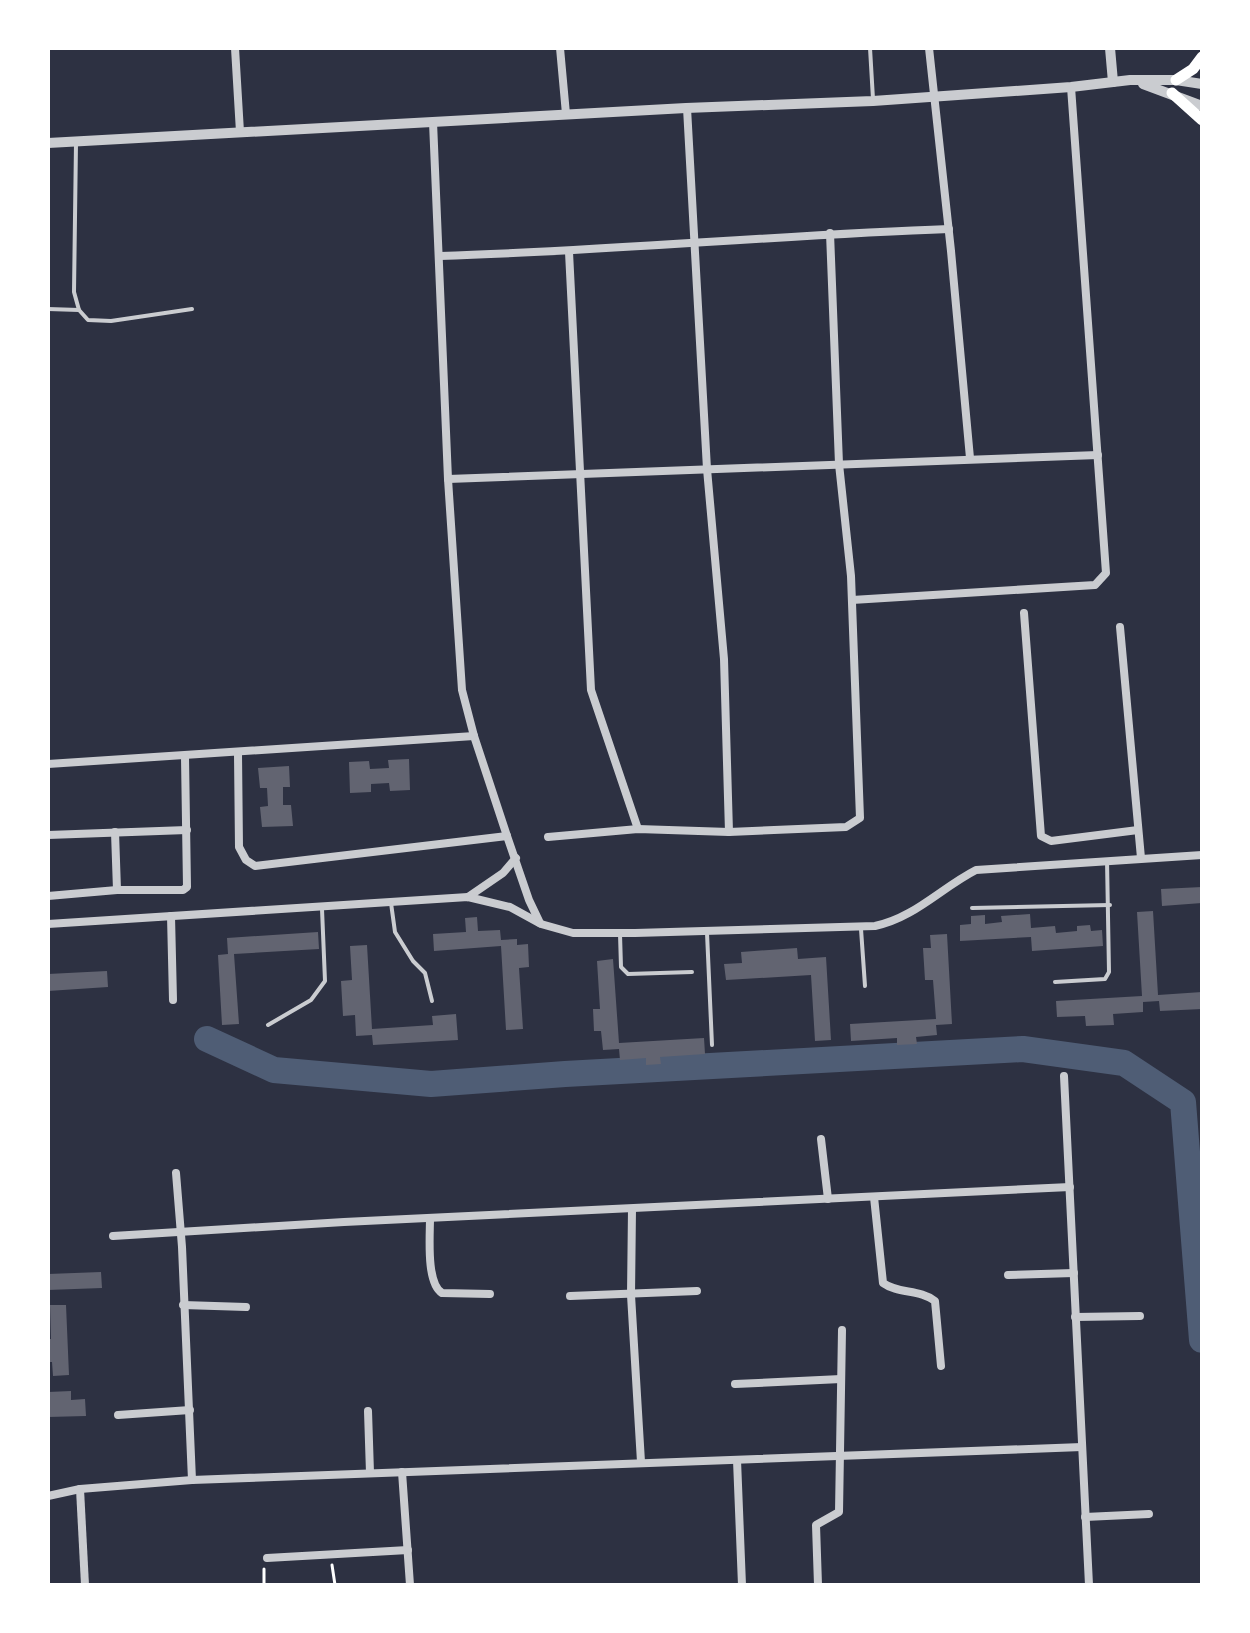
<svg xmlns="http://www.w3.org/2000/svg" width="1250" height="1633" viewBox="0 0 1250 1633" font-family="'Titillium Web',sans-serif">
<rect width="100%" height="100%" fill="#2d3142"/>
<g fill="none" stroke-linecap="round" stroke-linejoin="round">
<polyline stroke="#4f5d75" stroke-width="26" points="207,1039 274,1070 431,1084 565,1074 1023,1049 1124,1063 1183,1102 1202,1340"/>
</g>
<g fill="#626471">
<polygon points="409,759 410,790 390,791 389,783 371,784 371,792 350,793 349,762 369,761 370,769 389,768 388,760"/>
<polygon points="289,766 290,787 283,787 283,805 291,805 293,826 262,827 260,807 268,806 267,788 260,788 258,768"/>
<polygon points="1202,887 1202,903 1162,906 1161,889"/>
<polygon points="1153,911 1158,995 1202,992 1202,1009 1160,1011 1159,1001 1143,1002 1143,1012 1113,1014 1114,1025 1086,1026 1085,1016 1057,1017 1056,1001 1142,996 1137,912"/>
<polygon points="1030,914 1031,928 1055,926 1056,933 1077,931 1077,926 1090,925 1091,931 1102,930 1103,946 1032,951 1031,937 960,941 960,925 971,924 971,916 985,915 985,924 1002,922 1001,916"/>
<polygon points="477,917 478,931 500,930 501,940 517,939 517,945 528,944 529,967 519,968 523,1029 506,1030 501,946 434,951 433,934 466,932 465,918"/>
<polygon points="318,932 319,949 234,954 239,1024 222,1025 218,955 228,954 227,938"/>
<polygon points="947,934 952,1024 936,1025 937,1035 916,1037 917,1044 897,1045 897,1038 851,1041 850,1024 936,1019 933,980 925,980 923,948 931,948 930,935"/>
<polygon points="367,945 372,1029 433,1025 432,1016 456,1014 458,1040 373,1045 372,1035 356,1036 355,1015 343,1016 341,981 352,980 350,946"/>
<polygon points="797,948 798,959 826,957 831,1040 815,1041 811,975 726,980 724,964 742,963 741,952"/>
<polygon points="613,959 619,1043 704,1038 705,1054 660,1057 661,1064 646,1065 646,1058 620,1060 619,1049 603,1050 601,1031 594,1031 593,1009 600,1009 597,961"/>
<polygon points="107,971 108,987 48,991 48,974"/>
<polygon points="101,1272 102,1288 48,1290 48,1274"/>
<polygon points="50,1305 66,1305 69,1375 53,1376 52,1362 48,1362 48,1339 51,1339"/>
<polygon points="71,1391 71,1400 85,1399 86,1416 48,1417 48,1392"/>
</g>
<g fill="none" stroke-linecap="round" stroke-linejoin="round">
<g stroke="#fff" stroke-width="3">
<polyline points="332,1565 335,1585"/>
<polyline points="264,1585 264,1569"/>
</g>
<g stroke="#caccd0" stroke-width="4">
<polyline points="870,48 873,99"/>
<polyline points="76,143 74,292 79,310 88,320 111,321 192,309"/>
<polyline points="48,309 79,310"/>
<polyline points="391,903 395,932 413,961 425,973 432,1001"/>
<polyline points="972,908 1110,905"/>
<polyline points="861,929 865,986"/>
<polyline points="707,933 712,1045"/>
<polyline points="620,934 621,967 628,974 692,972"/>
<polyline points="1055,982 1105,979 1109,972 1107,860"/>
<polyline points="268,1025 311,1000 325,981 322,909"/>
</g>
<g stroke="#caccd0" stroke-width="8">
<polyline points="235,48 240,132"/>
<polyline points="560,48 566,114"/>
<polyline points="929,48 951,251 970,458"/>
<polyline points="687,108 707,469 724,659 729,832"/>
<polyline points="433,122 448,479 462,690 474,736 507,836 529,900 540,923"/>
<polyline points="569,252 591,690 638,829"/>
<path d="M440,256C610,251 779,235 949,229"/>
<polyline points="448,479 1098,455"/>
<polyline points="852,600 1095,585 1106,573 1071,87"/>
<polyline points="1024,613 1041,836 1051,841 1138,830"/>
<polyline points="1120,627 1141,858"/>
<polyline points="238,754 239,847 246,860 255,866 507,836"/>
<polyline points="48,764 474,736"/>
<polyline points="115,832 117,890"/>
<polyline points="48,835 187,830"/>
<polyline points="548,837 638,829 729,832 846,827 860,818 851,576 839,464 830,233"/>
<polyline points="48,896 117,890 183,890 187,887 185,757"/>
<polyline points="468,897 503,873 516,858"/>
<polyline points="171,916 173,1000"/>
<path d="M48,924L468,897L510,907L541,924L573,933H635L875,926C914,918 941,888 976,870L1202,855"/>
<polyline points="1064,1076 1089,1585"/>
<polyline points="821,1139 828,1199"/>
<polyline points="176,1173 182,1247 192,1480"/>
<path d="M874,1197L883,1283C898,1294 920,1289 935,1301L941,1366"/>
<polyline points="632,1209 631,1295 641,1462"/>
<path d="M430,1218C430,1236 426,1283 442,1293L490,1294"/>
<polyline points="113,1236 344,1222 1070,1187"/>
<polyline points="1008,1275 1074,1273"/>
<polyline points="570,1296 697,1291"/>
<polyline points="183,1305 246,1307"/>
<polyline points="1075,1317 1140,1316"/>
<polyline points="735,1384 841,1379"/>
<polyline points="368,1411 370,1473"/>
<polyline points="118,1415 190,1410"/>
<polyline points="737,1460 742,1585"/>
<polyline points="402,1472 410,1585"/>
<polyline points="80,1489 85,1585"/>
<polyline points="48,1496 80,1489 192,1480 1082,1447"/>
<polyline points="1085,1517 1149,1514"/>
<polyline points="267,1558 408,1550"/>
<polyline points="818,1585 816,1525 839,1512 842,1330"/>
</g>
<g stroke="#caccd0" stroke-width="10">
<polyline points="1110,48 1113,82"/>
<polyline points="1143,84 1202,106"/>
<polyline points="48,143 686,108 873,101 1071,87 1130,80 1176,80 1202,84"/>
</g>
<g stroke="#fff" stroke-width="11">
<polyline points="1176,80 1193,69 1202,57"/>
<polyline points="1172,93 1202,120"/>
</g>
</g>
<rect width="1250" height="1633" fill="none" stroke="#ffffff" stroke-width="100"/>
</svg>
